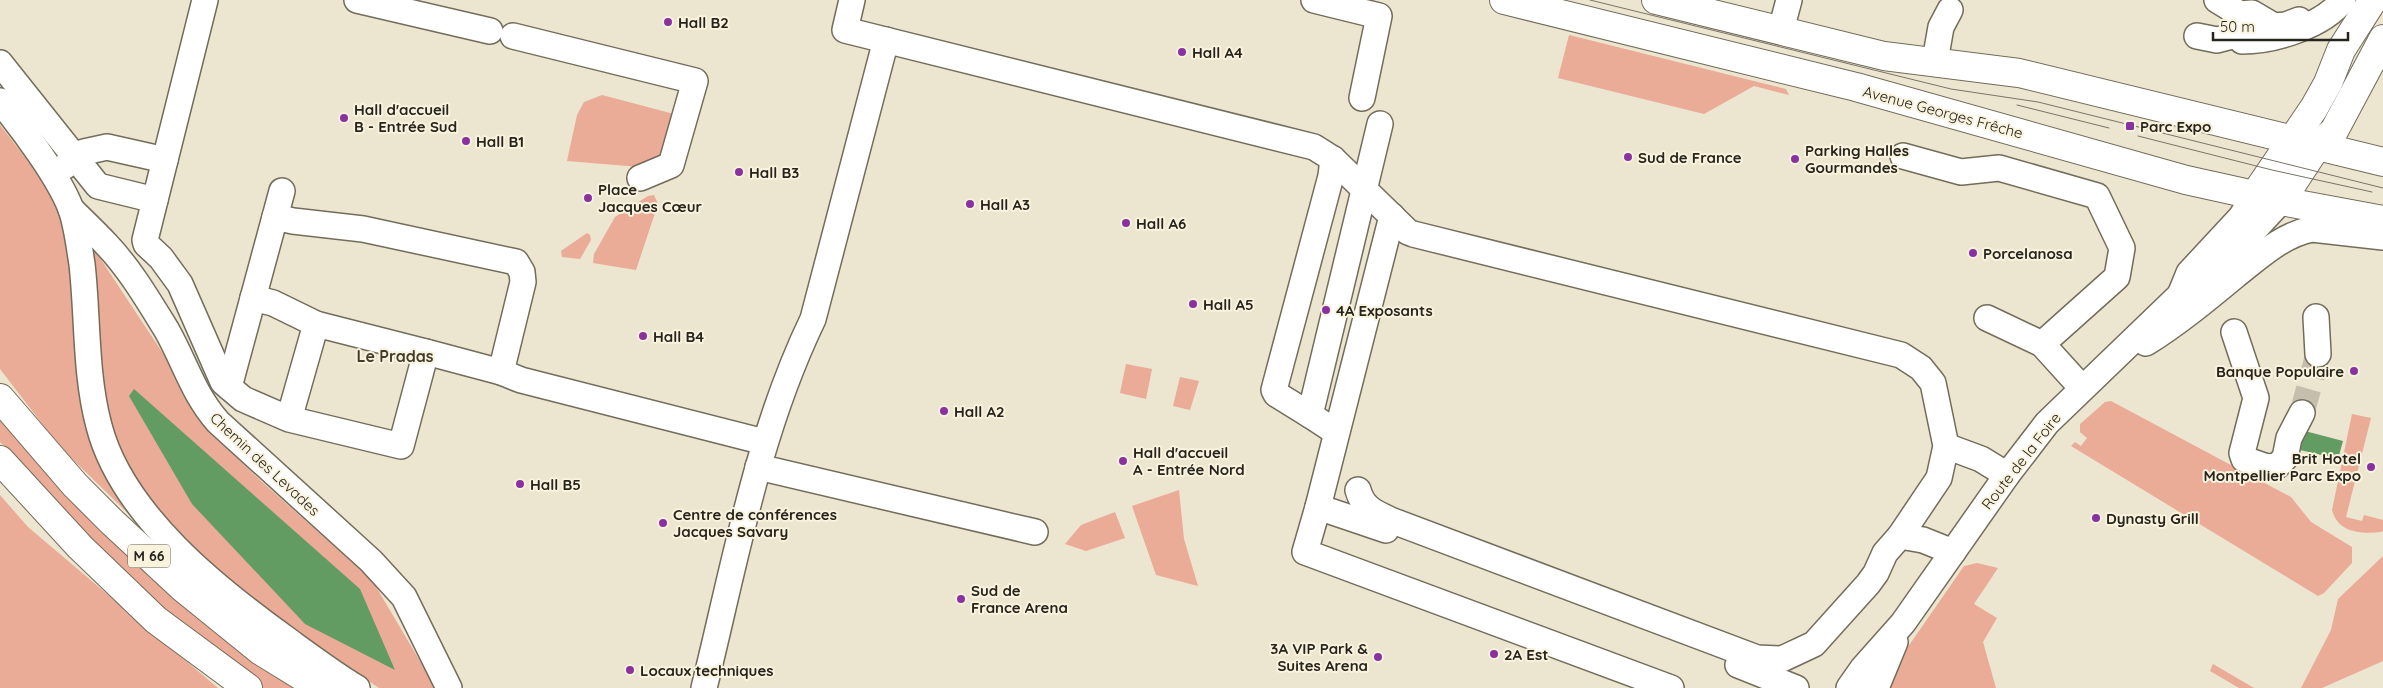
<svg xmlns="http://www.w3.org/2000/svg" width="2383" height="688" viewBox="0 0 2383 688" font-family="Quicksand,sans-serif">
<rect width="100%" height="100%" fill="#ece5d0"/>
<g fill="#eaab97">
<polygon points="1569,35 1786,89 1789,95 1754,86 1704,114 1558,78"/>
<polygon points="602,95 674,114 666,155 652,168 567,161 577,115 584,102"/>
<polygon points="0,125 53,193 70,255 79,325 141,526 60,447 0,369"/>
<polygon points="654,195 658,204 636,270 593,263 594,254 615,217 648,196"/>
<polygon points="587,233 590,235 591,240 580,259 562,257 561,251"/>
<polygon points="90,243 166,358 206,428 261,481 372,580 436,688 379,688 261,609 175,537 125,460 107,414"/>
<polygon points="1126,364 1152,369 1146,399 1120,393"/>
<polygon points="1180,377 1199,381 1190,410 1173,406"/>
<polygon points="2111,401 2291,497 2311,522 2352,547 2352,563 2324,593 2318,596 2071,446 2075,442 2081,446 2087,438 2080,432 2080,424 2105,402"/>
<path d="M2352,414L2371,418L2346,517L2362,521L2364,515L2383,520V531L2381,532C2361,534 2338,533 2332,510Z"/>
<polygon points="0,416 298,688 263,688 202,643 103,555 0,442"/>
<polygon points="1179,490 1184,539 1198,586 1156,575 1132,506"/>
<polygon points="0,495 28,527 218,688 0,688"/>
<polygon points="1115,512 1125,538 1086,551 1065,544 1081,525"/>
<polygon points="2383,556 2383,661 2322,688 2301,688 2331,630 2338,599"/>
<polygon points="1977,563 1998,568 1974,604 1997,618 1983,642 1996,688 1888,688 1894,667 1964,566"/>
<polygon points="2213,664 2254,688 2239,688 2210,671"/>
</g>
<g fill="#639c63">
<polygon points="134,389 360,589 395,670 305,624 192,504 129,396"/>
<polygon points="2305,431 2343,441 2338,459 2300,450"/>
</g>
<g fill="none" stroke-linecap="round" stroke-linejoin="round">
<polyline stroke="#c5beac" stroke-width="25" stroke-dasharray="25 12" stroke-linecap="butt" points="2302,413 2318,354"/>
<defs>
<g id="minor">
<polyline points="205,0 145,240 146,244 161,258 180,284 223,382 243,399 289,419 316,324 426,352 401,446 289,419"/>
<polyline points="357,0 490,31"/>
<polyline points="852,0 845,30 1314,147 1333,159 1408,232 1413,234 1901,355 1921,368 1933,383 1946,446 1939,478 1900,536"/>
<polyline points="1314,0 1379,16 1362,98"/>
<polyline points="2217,0 2240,14 2252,13 2274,26 2286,25 2299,20"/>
<path d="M2240,14C2236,25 2233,32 2242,41C2274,41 2323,26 2343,0"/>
<polyline points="1781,30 1789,0"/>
<polyline points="513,36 695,81 671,165 640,178"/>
<polyline points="2197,36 2217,40 2236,35"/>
<polyline points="1935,61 1941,27 1950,10"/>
<polyline points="0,63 98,186 155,200"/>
<path d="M0,101C22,128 59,177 71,209C77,226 79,246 82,264C88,318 85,374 99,426C122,515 218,590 289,641C311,657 334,674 357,688"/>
<polyline points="1903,156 1961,172 1999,168 2097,196 2122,248 2117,277 2042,344"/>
<polyline points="64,167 84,152 107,147 165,160"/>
<path d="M71,209C83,221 95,232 106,244C130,269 148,300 166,329C185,362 192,392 218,422L371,561L404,597L449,688"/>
<polyline points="1392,216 1318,507 1305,552 1671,688"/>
<polyline points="275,217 293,221 363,229 516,262 522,272 523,282 501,372 521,380 764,442"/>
<polyline points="2180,295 2189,273 2241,217 2254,196"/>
<polyline points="253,298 273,303 316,324"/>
<polyline points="2316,317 2318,354"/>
<polyline points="1987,318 2042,344 2082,388"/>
<polyline points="2234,332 2256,398 2242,453 2244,459 2267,467 2277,466 2285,458 2289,438 2302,413"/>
<path d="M2146,343C2178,323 2207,299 2236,275C2259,257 2282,235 2312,229L2383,237"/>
<polyline points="426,352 501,372"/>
<polyline points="229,387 282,191"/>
<polyline points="1310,415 1276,394 1274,390 1331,176 1333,159"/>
<polyline points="1336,432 1310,415 1380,124"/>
<polyline points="1946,446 1981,459 2007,475"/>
<polyline points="758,467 1035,532"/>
<path d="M1358,490C1363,509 1376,513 1393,521L1757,658L1782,659L1814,644L1868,584L1876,573L1885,553L1900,536L1923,540L1953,552"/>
<polyline points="1318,507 1386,530"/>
<polyline points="1738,665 1796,688"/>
<path d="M704,688C735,563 757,435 813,319L886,40"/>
<polyline points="1849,688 1863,668 1903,623 2007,475 2047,423 2180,295 2203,285 2281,201"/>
<polyline points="1876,688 1895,642"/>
</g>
<g id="major">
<polyline points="1504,0 1856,87 2186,180 2281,201 2383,220"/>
<polyline points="1656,0 1884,56 2019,73 2383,162"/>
<polyline points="2254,196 2314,108 2328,83 2341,50 2373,0"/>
<polyline points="2281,201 2317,146 2334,131 2383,39"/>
</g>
<g id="highway">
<polyline points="0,398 75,485 112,522 182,587 261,651 321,688"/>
<polyline points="0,460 80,547 156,620 248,688"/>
</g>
</defs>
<use href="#minor" stroke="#726c5a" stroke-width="28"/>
<use href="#major" stroke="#726c5a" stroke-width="30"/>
<use href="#highway" stroke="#726c5a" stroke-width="30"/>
<use href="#minor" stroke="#fff" stroke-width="25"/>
<use href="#major" stroke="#fff" stroke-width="28"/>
<use href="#highway" stroke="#fff" stroke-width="28"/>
<g stroke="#797467" stroke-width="1">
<polyline points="1590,0 1951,89 2038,102 2383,188"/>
<polyline points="2017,105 2109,128"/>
<polyline points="2138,136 2272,170 2372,192"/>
</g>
</g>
<g fill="#89329f" stroke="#f9f2dd" stroke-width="2">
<circle cx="668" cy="22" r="5"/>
<circle cx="1182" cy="52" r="5"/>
<circle cx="344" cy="118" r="5"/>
<rect x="2125" y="121" width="10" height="10" rx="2.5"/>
<circle cx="466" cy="141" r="5"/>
<circle cx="1628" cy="157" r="5"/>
<circle cx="1795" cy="159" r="5"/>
<circle cx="739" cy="172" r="5"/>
<circle cx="588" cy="198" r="5"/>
<circle cx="970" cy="204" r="5"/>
<circle cx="1126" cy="223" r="5"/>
<circle cx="1973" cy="253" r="5"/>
<circle cx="1193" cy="304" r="5"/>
<circle cx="1326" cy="310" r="5"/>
<circle cx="643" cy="336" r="5"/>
<circle cx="2354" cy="371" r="5"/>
<circle cx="944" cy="411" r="5"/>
<circle cx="1123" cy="461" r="5"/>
<circle cx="2371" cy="467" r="5"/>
<circle cx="520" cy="484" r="5"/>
<circle cx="2096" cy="518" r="5"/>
<circle cx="663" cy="523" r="5"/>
<circle cx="961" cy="599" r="5"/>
<circle cx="1494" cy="654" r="5"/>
<circle cx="1378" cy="657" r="5"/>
<circle cx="630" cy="670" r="5"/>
</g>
<g text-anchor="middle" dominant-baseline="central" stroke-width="4" stroke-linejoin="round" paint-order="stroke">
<rect fill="#f9f2dd" stroke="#666257" stroke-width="1" x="128" y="544.5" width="42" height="23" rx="4"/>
<g font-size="14" font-weight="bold" fill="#27241d">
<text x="149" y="556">M 66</text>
</g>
<g font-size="15" font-weight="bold" fill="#27241d" stroke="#f9f2dd" text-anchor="start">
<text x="678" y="22">Hall B2</text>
<text x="1192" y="52">Hall A4</text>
<text x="354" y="109">Hall d'accueil<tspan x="354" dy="17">B - Entrée Sud</tspan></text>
<text x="2140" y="126">Parc Expo</text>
<text x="476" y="141">Hall B1</text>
<text x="1805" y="150">Parking Halles<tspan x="1805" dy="17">Gourmandes</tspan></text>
<text x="1638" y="157">Sud de France</text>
<text x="749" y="172">Hall B3</text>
<text x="598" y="189">Place<tspan x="598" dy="17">Jacques Cœur</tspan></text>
<text x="980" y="204">Hall A3</text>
<text x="1136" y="223">Hall A6</text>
<text x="1983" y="253">Porcelanosa</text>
<text x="1203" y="304">Hall A5</text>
<text x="1336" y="310">4A Exposants</text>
<text x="653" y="336">Hall B4</text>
<text x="2344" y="371" text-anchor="end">Banque Populaire</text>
<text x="954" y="411">Hall A2</text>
<text x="1133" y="452">Hall d'accueil<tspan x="1133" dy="17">A - Entrée Nord</tspan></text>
<text x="2361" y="458" text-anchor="end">Brit Hotel<tspan x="2361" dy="17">Montpellier Parc Expo</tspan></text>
<text x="530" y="484">Hall B5</text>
<text x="673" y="514">Centre de conférences<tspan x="673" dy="17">Jacques Savary</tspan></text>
<text x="2106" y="518">Dynasty Grill</text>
<text x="971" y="590">Sud de<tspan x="971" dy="17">France Arena</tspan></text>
<text x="1368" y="648" text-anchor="end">3A VIP Park &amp;<tspan x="1368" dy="17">Suites Arena</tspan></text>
<text x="1504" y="654">2A Est</text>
<text x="640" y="670">Locaux techniques</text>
</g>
<g font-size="15" fill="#27241d" stroke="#f9f2dd">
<text transform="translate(1943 112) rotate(15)">Avenue Georges Frêche</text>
<text transform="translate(2021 461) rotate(-52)">Route de la Foire</text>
<text transform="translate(265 464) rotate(43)">Chemin des Levades</text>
</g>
<g font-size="16" font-weight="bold" fill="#423c2c" stroke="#f9f2dd">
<text x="395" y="356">Le Pradas</text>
</g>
</g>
<path d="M2213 32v8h135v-8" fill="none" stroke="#27241d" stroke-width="2.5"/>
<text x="2220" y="32" font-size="15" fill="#27241d" stroke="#f9f2dd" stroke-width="4" paint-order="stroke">50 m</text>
</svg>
